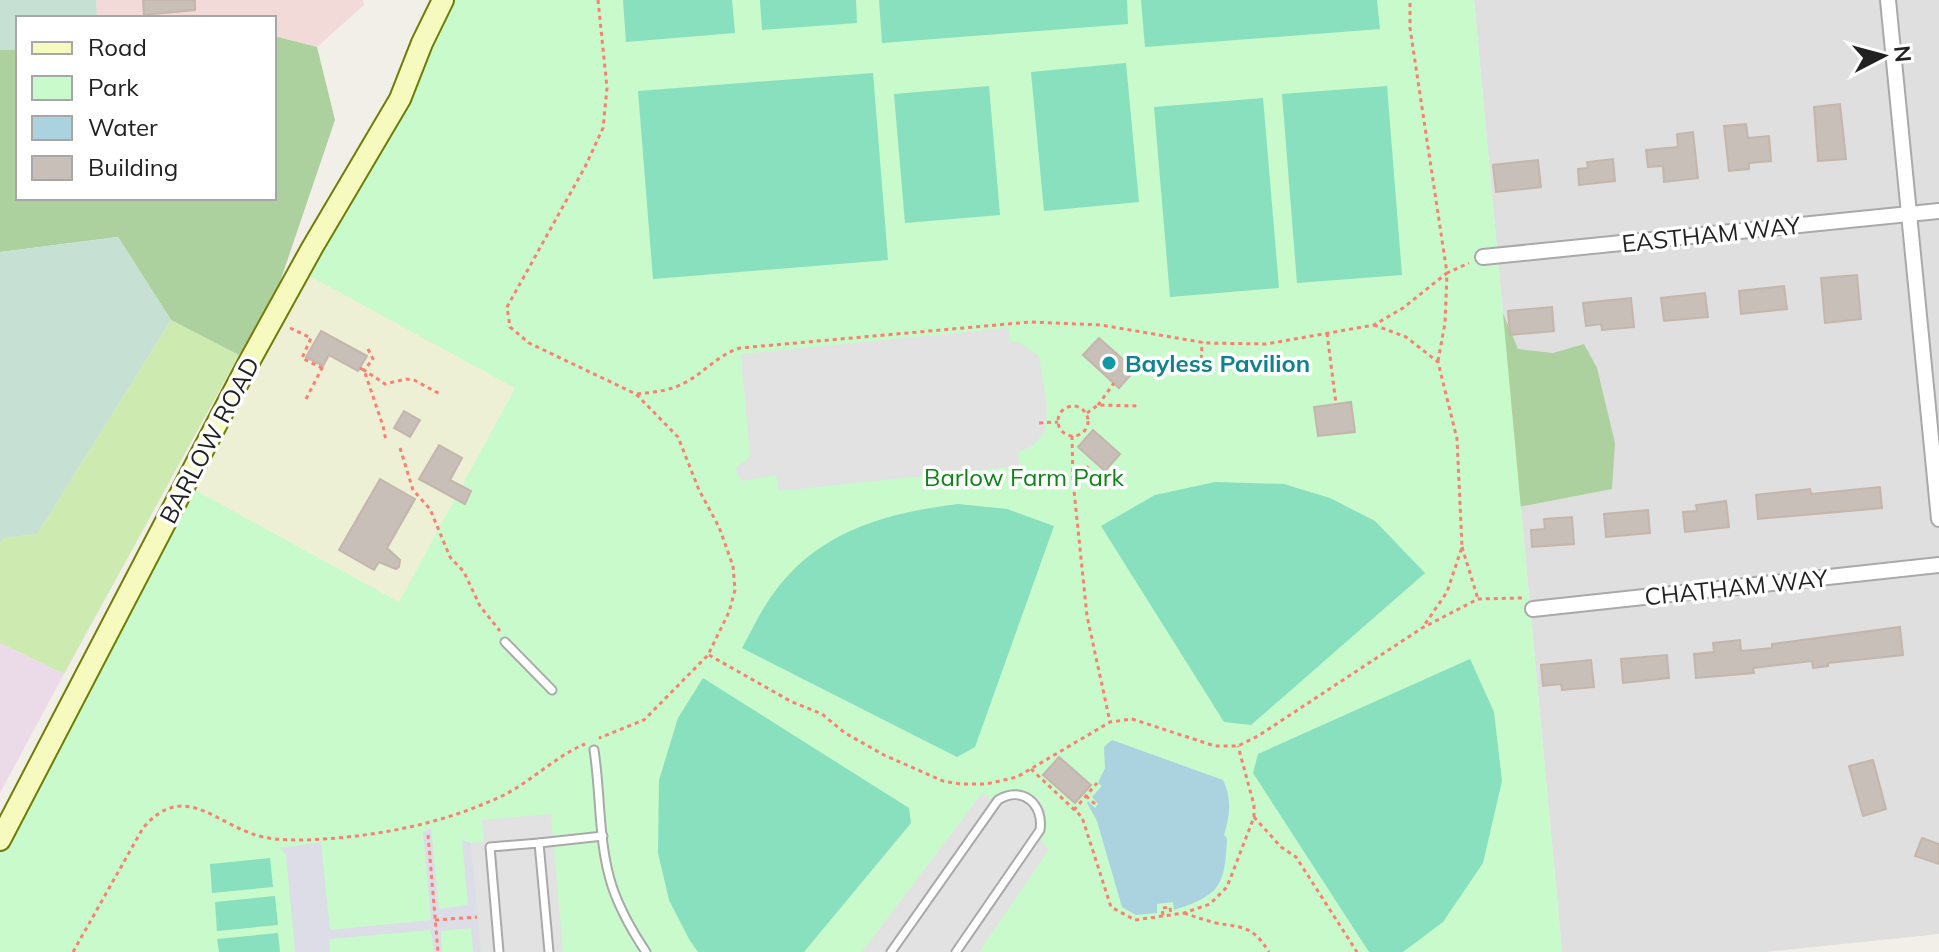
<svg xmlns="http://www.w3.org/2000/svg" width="1939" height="952" viewBox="0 0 1939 952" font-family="Mulish,sans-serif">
<rect width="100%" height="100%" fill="#f2efe9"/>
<polygon fill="#e0dfdf" points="1474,0 1939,0 1939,934 1765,952 1562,952"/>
<polygon fill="#f2dad9" points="96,0 363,0 364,5 317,47 274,36 274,18 97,18"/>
<polygon fill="#ebdbe8" points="0,643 64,674 0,793"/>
<polygon fill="#eef0d5" points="306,274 515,387 399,602 191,489"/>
<polygon fill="#cdebb0" points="171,320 239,355 64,674 0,643 0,543 4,538 37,534"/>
<g fill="#add19e">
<polygon points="274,36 317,47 335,120 279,285 239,355 171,320 118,237 0,252 0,50 18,50 18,198 274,198"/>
<polygon points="1497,299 1518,349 1553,353 1584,344 1597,368 1615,443 1612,489 1513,508"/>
</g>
<g fill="#c6e0d4">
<polygon points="0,0 96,0 97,18 18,18 18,50 0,50"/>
<polygon points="118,237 171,320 37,534 4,538 0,543 0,252"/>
</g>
<polygon fill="#c8facc" points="449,0 1474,0 1562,952 0,952 0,853 191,488 399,602 515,388 306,274"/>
<g fill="#88e0be">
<polygon points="623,0 732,0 735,33 626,42"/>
<polygon points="760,0 856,0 857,23 762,30"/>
<polygon points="879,0 1127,0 1128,24 882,43"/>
<polygon points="1141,0 1377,0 1380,29 1145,47"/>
<polygon points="1126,63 1139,202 1044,211 1031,72"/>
<polygon points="873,73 888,260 653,279 638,91"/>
<polygon points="989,86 1000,215 905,223 894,94"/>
<polygon points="1387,86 1402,275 1297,283 1282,94"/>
<polygon points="1263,98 1279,288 1170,297 1154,107"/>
<polygon points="1215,482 1284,484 1330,498 1375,521 1425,573 1251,725 1224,722 1101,526 1155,495"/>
<path d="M958,504L1007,509L1054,526L975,747L957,757L742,648C752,630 761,610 773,594C818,531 886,513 958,504Z"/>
<polygon points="1470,659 1494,712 1502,781 1483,863 1443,922 1403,952 1369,952 1253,773 1258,754"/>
<polygon points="703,678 909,808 911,823 804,952 698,952 689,939 669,900 658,853 659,780 678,718"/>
<polygon points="270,858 273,887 212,893 210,864"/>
<polygon points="275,896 278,925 217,931 215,902"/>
<polygon points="278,933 280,952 219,952 217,939"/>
</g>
<g fill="#e2e2e2">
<polygon points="1008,328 1010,341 1020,343 1039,356 1047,405 1045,431 1034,445 1018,452 1020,466 779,491 776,475 742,481 735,469 750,457 741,354"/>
<polygon points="1021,790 1035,796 1045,810 1046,830 1041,842 1049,849 979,952 862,952 982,793 990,799 1001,792"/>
<polygon points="551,814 563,952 481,952 471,843 484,842 482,820"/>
</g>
<polygon fill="#dddde8" points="431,828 439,909 468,905 462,840 471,843 481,952 473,952 471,928 441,931 442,952 434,952 431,930 329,939 330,952 295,952 286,855 280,848 321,842 330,930 431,920 423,832"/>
<path fill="#aad3df" d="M1112,740L1223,780C1232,798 1230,816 1224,835L1227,838C1225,885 1221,895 1174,910L1173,902L1157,904V913L1136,915L1122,907L1097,821L1087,803L1088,801L1095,808L1098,804L1092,797L1102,786L1098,783L1105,768L1104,747Z"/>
<g fill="#c7bfb8" stroke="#c4b6ab" stroke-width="2">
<polygon points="143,0 195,0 195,10 144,15"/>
<polygon points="1840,104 1846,159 1818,161 1814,107"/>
<polygon points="1746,124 1748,138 1769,136 1771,161 1749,163 1749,169 1729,171 1724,126"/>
<polygon points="1693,132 1698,178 1664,182 1663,166 1648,167 1646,150 1678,147 1677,134"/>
<polygon points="1613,159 1615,181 1579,185 1578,169 1588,168 1587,162"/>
<polygon points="1538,160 1541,187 1496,192 1493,165"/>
<polygon points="1857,275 1861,319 1825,323 1821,278"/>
<polygon points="1784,286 1787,309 1741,314 1739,291"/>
<polygon points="1705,293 1708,317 1664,321 1661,298"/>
<polygon points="1631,298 1634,327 1602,330 1601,324 1586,326 1583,303"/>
<polygon points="1552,307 1554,331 1510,335 1508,311"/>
<polygon points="321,331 367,356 358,371 329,355 323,366 306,357"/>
<polygon points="1099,338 1135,370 1119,388 1083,355"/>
<polygon points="1351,402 1355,432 1318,436 1314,407"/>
<polygon points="404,411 420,420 410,437 394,428"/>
<polygon points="1093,430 1120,454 1105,471 1078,447"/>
<polygon points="439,445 462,458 450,480 471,491 465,504 419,479"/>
<polygon points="380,479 415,499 387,548 400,560 399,567 396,569 379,562 374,570 339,550"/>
<polygon points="1880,487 1882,508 1758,519 1756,495 1810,489 1811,494"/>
<polygon points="1726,501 1729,527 1685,532 1683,512 1697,511 1696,505"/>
<polygon points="1648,510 1650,533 1606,537 1604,514"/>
<polygon points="1572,517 1574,544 1532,547 1531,530 1545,529 1544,519"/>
<polygon points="1900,627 1903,655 1828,663 1828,666 1813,668 1812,661 1753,668 1754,673 1696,678 1694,654 1714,652 1713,643 1740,640 1741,651 1772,648 1772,644"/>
<polygon points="1667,655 1669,678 1623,683 1621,659"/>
<polygon points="1591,660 1594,687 1562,690 1561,684 1543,686 1541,665"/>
<polygon points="1059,757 1091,785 1075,803 1043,775"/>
<polygon points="1873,760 1886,809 1863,816 1849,766"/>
<polygon points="1922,838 1939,844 1939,864 1915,856"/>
</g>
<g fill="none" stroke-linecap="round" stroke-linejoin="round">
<defs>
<g id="lane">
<polyline points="505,642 552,690"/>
<path d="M594,750C601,794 598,843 612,886C620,910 632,931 646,952"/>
<polyline points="539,843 603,836"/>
<polyline points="499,952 490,847 539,843 549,952"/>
<path d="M891,952L998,800C1022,785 1044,804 1040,830L956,952"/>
</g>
<g id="street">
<polyline points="1888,0 1939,519"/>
<polyline points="1483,257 1939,211"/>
<polyline points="1533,609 1939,565"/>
</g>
<polyline id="secondary" points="0,840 249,362 312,248 400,99 422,43 443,0"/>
</defs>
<use href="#lane" stroke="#a9a9a9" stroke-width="11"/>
<use href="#street" stroke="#a9a9a9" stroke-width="18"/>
<use href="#secondary" stroke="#707d05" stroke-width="24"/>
<g stroke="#fa8072" stroke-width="3" stroke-dasharray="4 4" stroke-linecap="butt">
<polyline points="598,0 607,88 603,128 585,167 507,307 510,327 529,343 636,394 678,437 699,490 719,527 733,566 735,590 729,612 708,655 644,720 599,738"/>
<polyline points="1374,325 1406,337 1438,362 1457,439 1462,547 1447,592 1423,627"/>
<polyline points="290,328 311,338 302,358 322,368"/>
<polyline points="1327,333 1336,404"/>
<polyline points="368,349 373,359 364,370 385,384 406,379 414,380 440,394"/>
<polyline points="1438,361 1445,323 1447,273 1469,263"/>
<polyline points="1201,367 1202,342"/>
<polyline points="360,368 364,370 383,426 386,441"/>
<path d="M637,394C654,392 671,391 686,382C706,371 718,355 740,348L1030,322L1101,325L1206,343L1266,344L1374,325L1403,308L1447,273L1410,28V0"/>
<polyline points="306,399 323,366"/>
<polyline points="1098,405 1114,383"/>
<circle cx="1073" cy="421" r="15"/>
<polyline points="1087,413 1098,405 1140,406"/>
<polyline points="1039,423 1058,422"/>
<polyline points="1072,436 1073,481 1087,616 1110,722"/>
<polyline points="400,448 413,490 430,509 450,557 464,572 480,606 500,631"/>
<polyline points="1074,480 1091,464"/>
<polyline points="1462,547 1478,599"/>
<polyline points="709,655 792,702 822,714 845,733 884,755 943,781 960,784 986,784 1017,777 1110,722 1132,719 1215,746 1238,746 1258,736 1422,628 1478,599 1522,598"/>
<polyline points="1031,769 1082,817 1111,907 1135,920 1184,913 1210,904 1227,887 1254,817 1254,805 1238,746"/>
<polyline points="1086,796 1095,804"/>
<polyline points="1074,810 1097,783"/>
<polyline points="1254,817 1281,847 1296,857 1357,952"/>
<polyline points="428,835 438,952"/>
<path d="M1184,913C1195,917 1205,920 1216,923C1243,928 1252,925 1269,952"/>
<polyline points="1163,915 1162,908 1170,907 1171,915"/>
<polyline points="435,920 477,917"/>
<path d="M73,952L143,828C185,779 216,826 263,837C277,840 292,840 306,840C374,837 440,825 502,796C531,782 554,757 585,744"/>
</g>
<use href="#lane" stroke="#fff" stroke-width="7"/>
<use href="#street" stroke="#fff" stroke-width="14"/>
<use href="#secondary" stroke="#f7fabf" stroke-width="20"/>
</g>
<circle fill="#0f9aa8" stroke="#fff" stroke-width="3" cx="1109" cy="363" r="8"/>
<g text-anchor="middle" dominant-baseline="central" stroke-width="7" stroke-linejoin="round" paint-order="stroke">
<g font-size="24" fill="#222" stroke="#fff">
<text transform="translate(1711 234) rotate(-6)">EASTHAM WAY</text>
<text transform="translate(209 440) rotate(-62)">BARLOW ROAD</text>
<text transform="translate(1736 587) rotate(-6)">CHATHAM WAY</text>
</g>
<g font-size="24" font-weight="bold" fill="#0d838f" stroke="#fff" text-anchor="start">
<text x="1125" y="363">Bayless Pavilion</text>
</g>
<g font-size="24" fill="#0c8416" stroke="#fff">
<text x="1024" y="477">Barlow Farm Park</text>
</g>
</g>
<rect x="16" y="16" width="260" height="184" fill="#ffffff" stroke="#a7a7a7" stroke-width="2"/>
<rect x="32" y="42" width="40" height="12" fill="#f7fabf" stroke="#a7a7a7" stroke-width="2"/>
<text x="88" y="56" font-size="24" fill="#222222">Road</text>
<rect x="32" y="76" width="40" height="24" fill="#c8facc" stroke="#a7a7a7" stroke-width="2"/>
<text x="88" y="96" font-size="24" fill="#222222">Park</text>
<rect x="32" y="116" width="40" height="24" fill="#aad3df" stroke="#a7a7a7" stroke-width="2"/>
<text x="88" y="136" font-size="24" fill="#222222">Water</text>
<rect x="32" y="156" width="40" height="24" fill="#c7bfb8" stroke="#a7a7a7" stroke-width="2"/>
<text x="88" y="176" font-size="24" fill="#222222">Building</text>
<g transform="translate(1883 56) rotate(84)" stroke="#ffffff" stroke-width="6" paint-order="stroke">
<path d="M0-6L14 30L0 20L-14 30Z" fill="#222222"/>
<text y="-12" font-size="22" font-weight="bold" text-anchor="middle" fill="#222222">N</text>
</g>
</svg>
